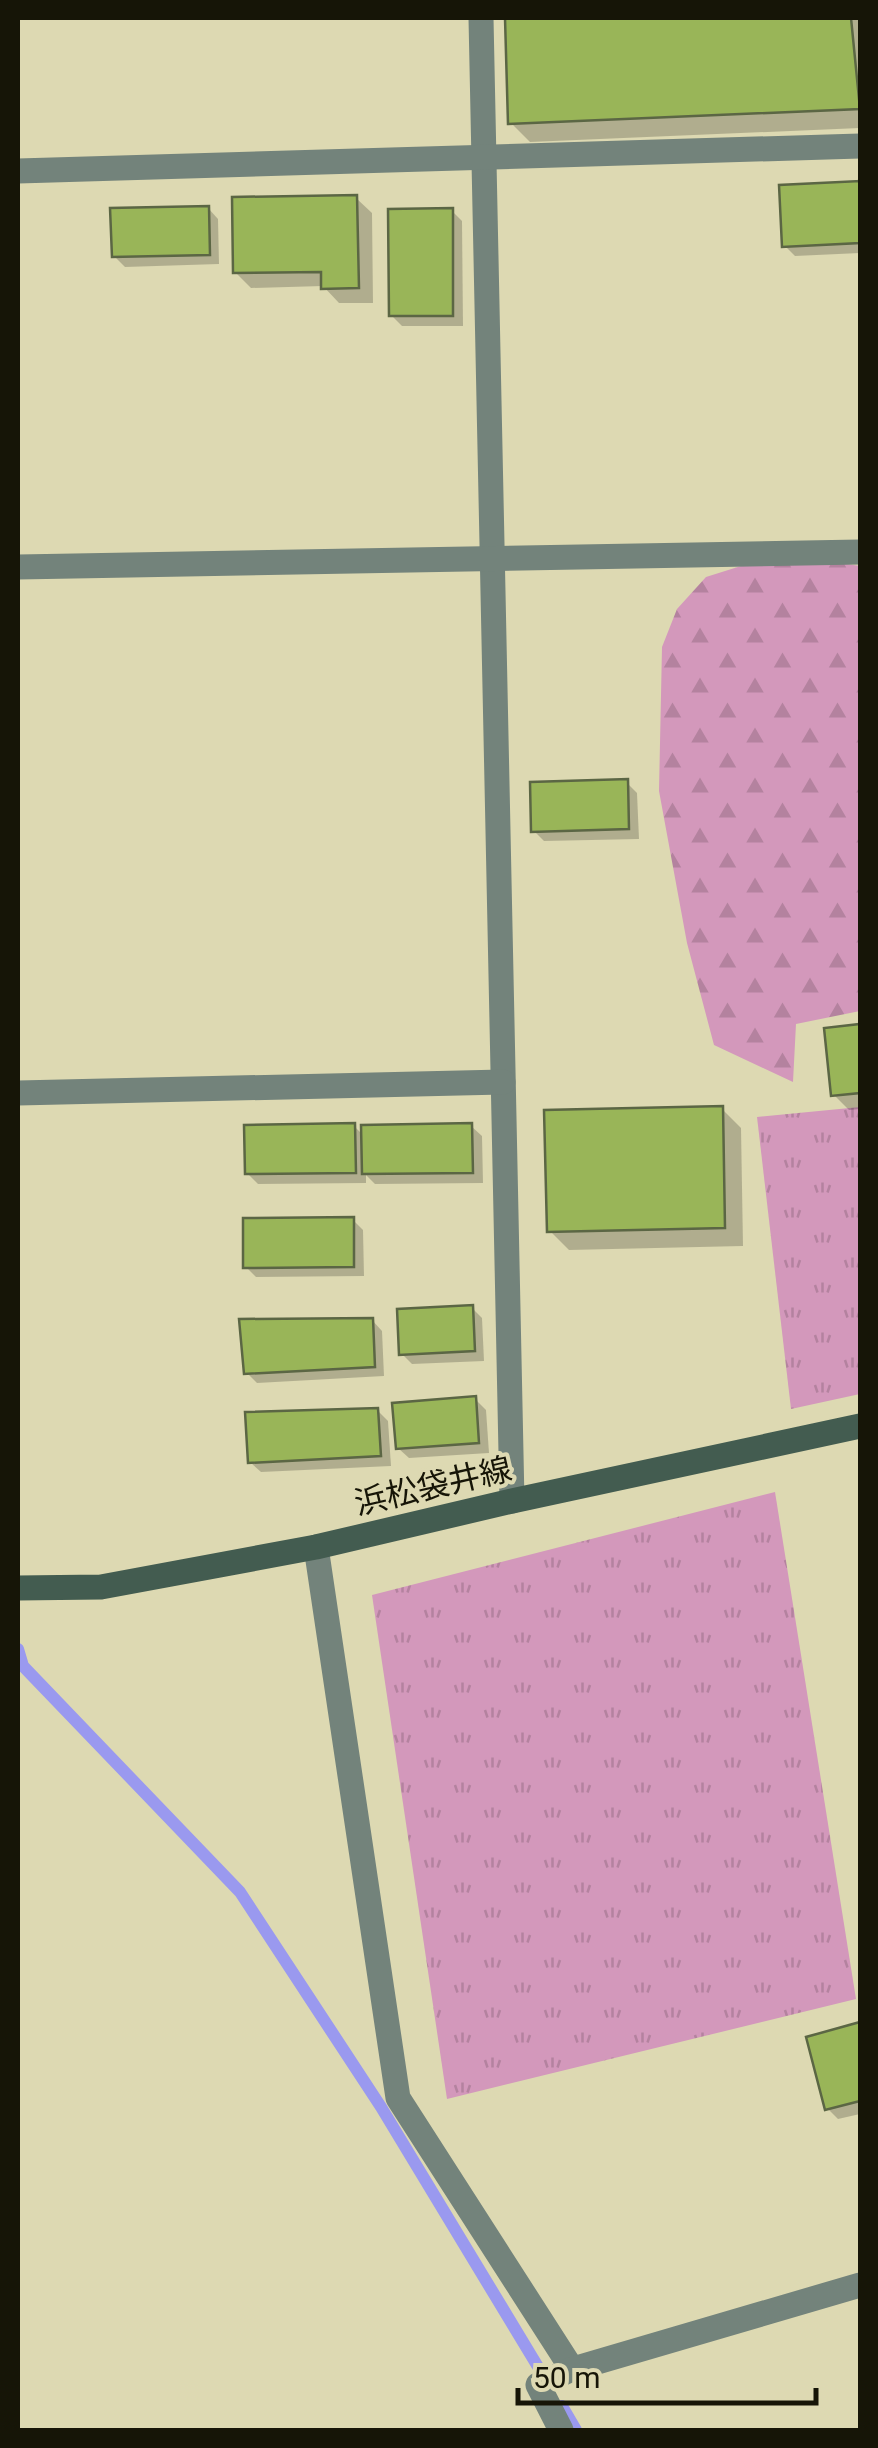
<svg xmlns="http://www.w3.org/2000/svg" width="878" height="2448" viewBox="0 0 878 2448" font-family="Roboto,'Noto Sans JP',sans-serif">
<defs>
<pattern id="grass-tufts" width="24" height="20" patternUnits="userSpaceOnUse" patternTransform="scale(2.5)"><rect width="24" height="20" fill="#d398bb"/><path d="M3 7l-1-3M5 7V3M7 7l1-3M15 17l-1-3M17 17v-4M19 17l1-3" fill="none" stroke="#b4829f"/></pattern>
<pattern id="forest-firs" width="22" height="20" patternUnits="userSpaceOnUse" patternTransform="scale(2.5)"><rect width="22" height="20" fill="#d398bb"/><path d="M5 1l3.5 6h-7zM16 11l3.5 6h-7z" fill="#b4829f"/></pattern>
</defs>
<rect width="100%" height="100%" fill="#ddd9b2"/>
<g fill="url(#grass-tufts)">
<polygon points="860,1107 860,1394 791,1409 757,1117"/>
<polygon points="775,1492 856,1999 447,2099 372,1595"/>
</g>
<polygon fill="url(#forest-firs)" points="779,554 860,566 860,1011 796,1024 793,1082 714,1045 687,943 659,791 662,647 677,609 706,577"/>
<g fill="#0003">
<polygon points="508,18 860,18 860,128 530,142 511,123"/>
<polygon points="860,184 860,253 795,256 785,246 782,187"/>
<polygon points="356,198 372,213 373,303 339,303 323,286 251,288 235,272"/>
<polygon points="208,208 218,219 219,264 125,267 114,256"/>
<polygon points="452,211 462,221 463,326 402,326 391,315"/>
<polygon points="626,782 637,793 639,839 544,841 534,831"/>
<polygon points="860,1027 860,1109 849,1110 833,1094 827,1030"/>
<polygon points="722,1109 741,1128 743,1246 569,1250 550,1231"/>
<polygon points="354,1126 364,1136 471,1126 482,1136 483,1183 375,1184 366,1175 366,1183 258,1184 247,1173"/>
<polygon points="352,1219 363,1230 364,1276 256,1277 246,1267"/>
<polygon points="472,1308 482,1318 484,1361 412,1364 402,1354"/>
<polygon points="372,1320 382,1331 384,1376 257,1383 247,1373"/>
<polygon points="475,1399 486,1410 489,1453 409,1458 398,1448"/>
<polygon points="377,1410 388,1421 391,1466 261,1472 250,1462"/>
<polygon points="860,2025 860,2114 838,2119 828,2109 809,2038"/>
</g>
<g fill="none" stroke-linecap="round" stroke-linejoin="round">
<g stroke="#9a99ef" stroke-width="12">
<polyline points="18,1649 23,1666 240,1892 381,2107 549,2385"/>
<polyline points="562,2406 576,2430"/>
</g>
</g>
<g fill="#99b558" stroke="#5b6644" stroke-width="2.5">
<polygon points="505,18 851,18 860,109 508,124"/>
<polygon points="860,181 860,243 782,247 779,185"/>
<polygon points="357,195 359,288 321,289 321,272 233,273 232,197"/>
<polygon points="209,206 210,255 112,257 110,208"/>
<polygon points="453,208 453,316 389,316 388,209"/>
<polygon points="628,779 629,829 531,832 530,782"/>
<polygon points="860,1024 860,1093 831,1096 824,1028"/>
<polygon points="723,1106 725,1228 547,1232 544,1110"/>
<polygon points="355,1123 356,1173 245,1174 244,1125"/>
<polygon points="472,1123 473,1173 362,1174 361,1125"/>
<polygon points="354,1217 354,1267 243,1268 243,1218"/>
<polygon points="473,1305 475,1351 399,1355 397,1309"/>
<polygon points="373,1318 375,1367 244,1374 239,1319"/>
<polygon points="476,1396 479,1443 396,1449 392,1403"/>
<polygon points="378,1408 381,1456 248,1463 245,1412"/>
<polygon points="860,2022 860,2101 825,2110 806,2037"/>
</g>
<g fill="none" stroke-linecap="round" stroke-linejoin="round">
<g stroke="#73837b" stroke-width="25">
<polyline points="481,18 512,1501"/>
<polyline points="18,171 860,146"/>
<polyline points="18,567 860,552"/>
<polyline points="18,1093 503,1082"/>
<polyline points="316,1547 398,2098 572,2369"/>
<polyline points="561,2430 538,2385 570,2370 860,2285"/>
</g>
<polyline stroke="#435c50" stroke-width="25" points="18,1588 101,1587 316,1547 512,1501 860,1426"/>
</g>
<g text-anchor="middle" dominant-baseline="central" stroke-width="8" stroke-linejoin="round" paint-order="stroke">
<g font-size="32" fill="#161507" stroke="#ddd9b2">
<text transform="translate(433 1486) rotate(-13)">浜松袋井線</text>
</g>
</g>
<rect width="878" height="2448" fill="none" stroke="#161507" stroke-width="40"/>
<path d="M518 2388v15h298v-15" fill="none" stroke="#161507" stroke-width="5"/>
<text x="533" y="2388" font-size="30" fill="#161507" stroke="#ddd9b2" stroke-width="8" paint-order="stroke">50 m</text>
</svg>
